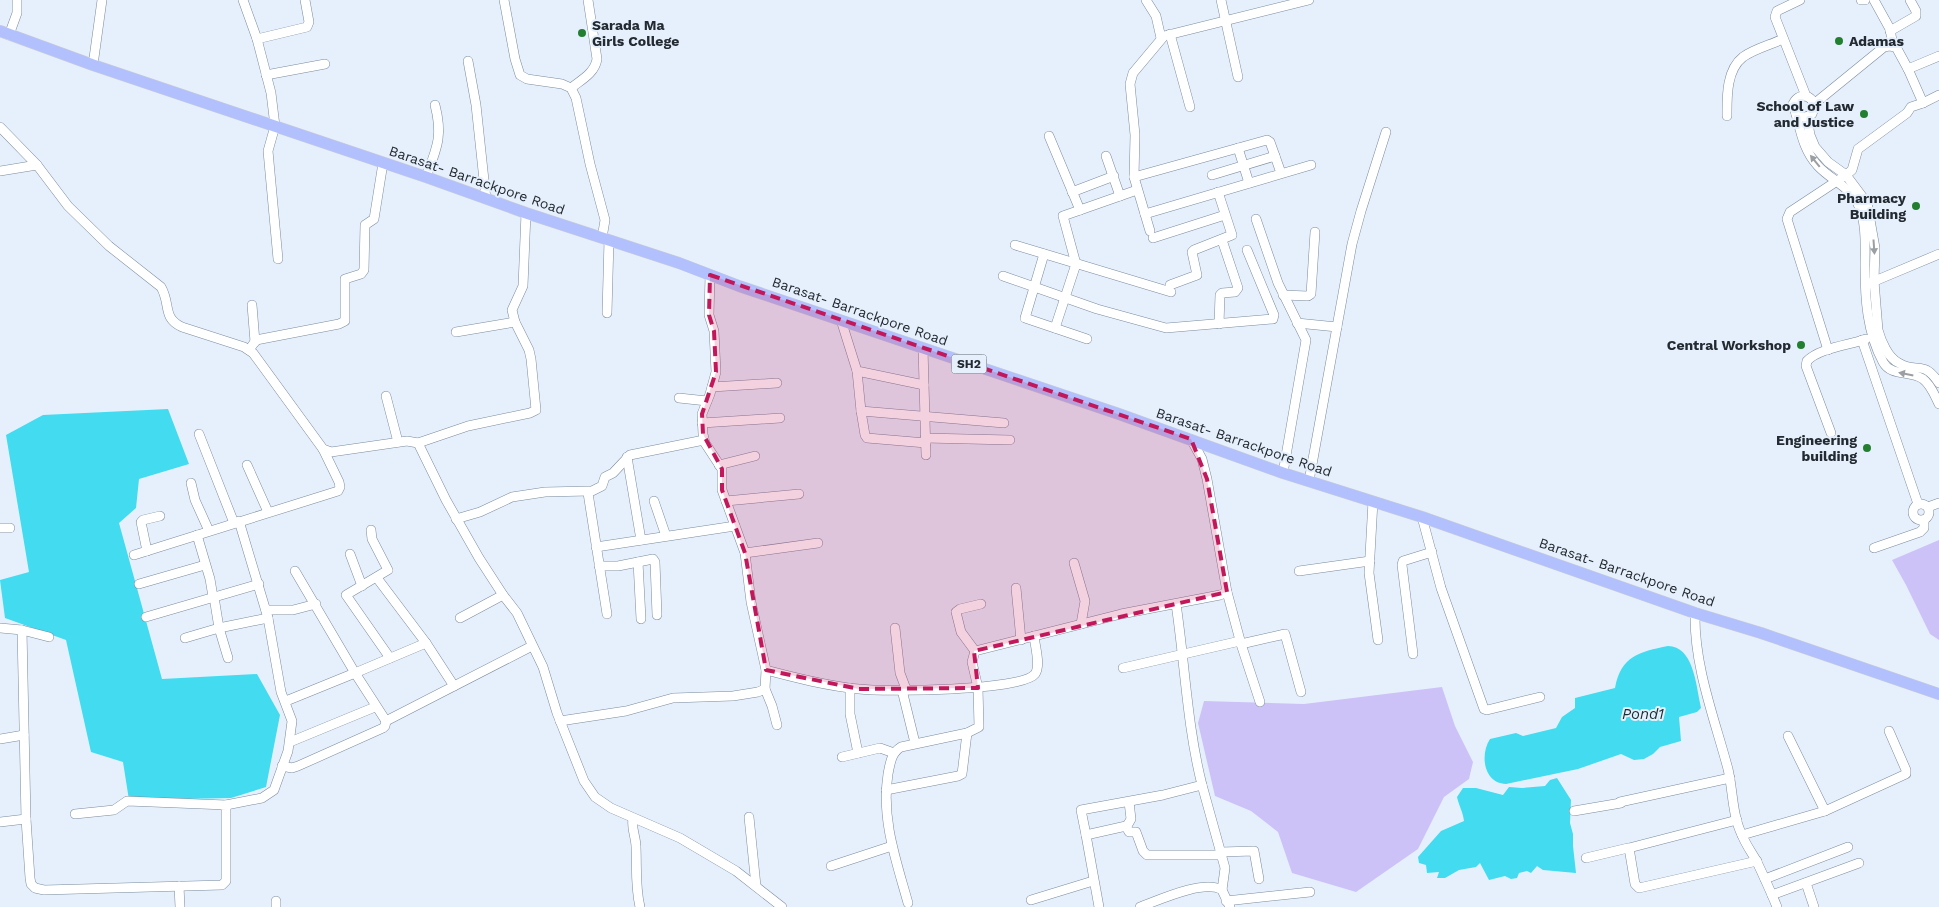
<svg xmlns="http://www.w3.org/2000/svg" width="1939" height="907" viewBox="0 0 1939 907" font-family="'Work Sans',sans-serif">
<rect width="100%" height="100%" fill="#e6f0fc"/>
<g fill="#ccc2f8">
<polygon points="1939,540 1939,640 1930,634 1906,585 1892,560"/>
<polygon points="1442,687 1455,726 1473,762 1469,779 1444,797 1418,849 1356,892 1292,873 1278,832 1251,811 1215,796 1198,723 1204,701 1304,704"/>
</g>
<g fill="#42dbf0">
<polygon points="168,409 189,464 139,479 136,508 119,523 162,679 257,674 280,715 266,787 231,798 129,800 123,762 91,752 66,640 5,618 0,580 29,572 6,435 43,415"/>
<path d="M1668,646C1693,646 1696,684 1700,703L1701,708L1697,712L1679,717L1681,741L1660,747L1653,754L1644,759L1634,760L1621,754L1578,769L1506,784C1483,783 1480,754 1490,739L1516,733L1523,736L1556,728L1562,717L1575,708V698L1615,688C1621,656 1639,652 1668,646Z"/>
<path d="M1557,778L1571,800L1570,823L1573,834V846L1576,873L1543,870L1537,866L1531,873L1527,871L1519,873L1517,878L1511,879L1505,876L1489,880L1480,863L1476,867L1459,870L1445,878H1437L1439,872L1427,873L1426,865L1419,863L1418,857L1441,831L1464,821C1463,812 1459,806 1457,797L1463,788H1476L1503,795L1509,787L1522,788L1545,786L1550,780Z"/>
</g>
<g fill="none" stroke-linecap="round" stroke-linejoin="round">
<defs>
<g id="minor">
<polyline points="243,0 257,39 271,93 275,126 268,151 278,259"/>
<polyline points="504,0 515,59 520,75 527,79 562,84 571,88 576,98 590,164 605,220 602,238"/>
<polyline points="1146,0 1156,16 1161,38"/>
<polyline points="1221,0 1238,77"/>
<path d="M1800,0L1777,11L1775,17L1806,96C1814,99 1816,106 1812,114C1806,118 1802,118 1796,114L1793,104C1796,98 1799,96 1806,96"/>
<polyline points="1861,0 1865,0"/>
<polyline points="1874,0 1890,29 1893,46"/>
<polyline points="1890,31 1916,16 1916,11 1910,0"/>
<polyline points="1170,34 1190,107"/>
<polyline points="9,35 17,13 17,0"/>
<polyline points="257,39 307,27 309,22 305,0"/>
<polyline points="468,61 476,105 486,199"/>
<polyline points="93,65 102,0"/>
<polyline points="266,75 325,64"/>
<path d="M571,88C581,80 595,73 597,59L588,0"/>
<polyline points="1923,103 1939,95"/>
<polyline points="1814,104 1884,47 1889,46 1896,47 1908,69 1939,56"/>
<path d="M1796,114C1801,133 1804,151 1818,166C1830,179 1848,186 1857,202C1867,220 1865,246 1865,266C1865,299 1867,332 1883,362C1891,377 1910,370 1923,379C1931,385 1935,396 1939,404"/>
<path d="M1727,116C1727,98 1726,70 1743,57C1754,49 1770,45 1783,39"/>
<path d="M1807,117L1810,135L1815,147L1828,162L1846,175L1867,203L1875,248L1874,281L1878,330C1881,341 1888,358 1899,363C1917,374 1923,359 1939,383"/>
<path d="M0,127L37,165L68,206L109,246L161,287C171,304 162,318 182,327L244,347L253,353L323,449L331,452L407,441L418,443L446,500L479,558L503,595L517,613L543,667L557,713L584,781L595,797L611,808L680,838L736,871L782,907"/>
<polyline points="1049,136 1080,210"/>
<polyline points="1238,148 1249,183"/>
<polyline points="1106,156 1120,196"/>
<polyline points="0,171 37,165"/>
<polyline points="1212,175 1275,156"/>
<path d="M426,177C437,148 443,136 435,105"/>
<polyline points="1134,177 1267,140 1270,142 1281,173"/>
<polyline points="1072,192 1114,176"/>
<polyline points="1145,214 1311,165"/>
<polyline points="1256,219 1278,283 1306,340 1283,473"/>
<polyline points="1150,231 1134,177 1135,135 1130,84 1133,73 1164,36 1309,0"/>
<polyline points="1153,238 1225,215"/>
<polyline points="1015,245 1171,292"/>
<polyline points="1044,254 1025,318 1087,339"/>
<polyline points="710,275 709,315 714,331 716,372 710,394 702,414 703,434 705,443 722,469 722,490 745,553 751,602 766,670 765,689"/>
<polyline points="1003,276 1097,309 1166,328 1273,319 1274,315 1247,250"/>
<polyline points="1870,283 1939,254"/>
<polyline points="1170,285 1197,275 1192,252 1194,250 1232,235 1218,192"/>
<polyline points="1283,295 1308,296 1311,294 1315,232"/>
<polyline points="252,305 255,342"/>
<polyline points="607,313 609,240"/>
<polyline points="841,320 857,371 924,385"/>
<polyline points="1297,323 1337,327"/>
<polyline points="1219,324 1220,295 1222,293 1235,292 1238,288 1222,240"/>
<polyline points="1055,328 1076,264 1063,216 1137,190"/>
<polyline points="456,332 515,322"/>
<polyline points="1862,340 1918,504"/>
<polyline points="923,348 926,455"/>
<polyline points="249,350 256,340 339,324 345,321 345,279 361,274 364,270 365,225 374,219 383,163"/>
<polyline points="1828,350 1787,219 1790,212 1846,175 1852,170 1858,149 1907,113 1911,107 1923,103 1908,69"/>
<polyline points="857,371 861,411 1004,423"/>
<polyline points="712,387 777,383"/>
<polyline points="386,396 398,442"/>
<polyline points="679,398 707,401"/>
<polyline points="861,411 865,435 867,438 926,443"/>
<polyline points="702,423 780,418"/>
<path d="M1831,433L1806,366L1807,361C1819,348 1850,345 1866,339"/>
<polyline points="199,434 234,523"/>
<polyline points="925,438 1010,440"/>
<polyline points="418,443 468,426 530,413 536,410 531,359 529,350 515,322 512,310 523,286 526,213"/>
<polyline points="627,457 641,540"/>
<polyline points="247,465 268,512"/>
<polyline points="719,465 755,456"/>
<polyline points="1309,481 1352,244 1361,211 1386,132"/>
<polyline points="191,483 195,500 209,531"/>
<polyline points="654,501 666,536"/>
<polyline points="726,501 799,494"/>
<polyline points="1373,501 1369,573 1378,640"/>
<circle cx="1921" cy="512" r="8"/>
<polyline points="1928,507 1939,503"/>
<polyline points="1422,517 1441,588 1484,709 1487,710 1540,697"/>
<polyline points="456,519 480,512 512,497 545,492 589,491"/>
<polyline points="0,528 10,528"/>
<polyline points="371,530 372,539 388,570 346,595 390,658"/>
<polyline points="197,535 210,579 213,597"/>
<polyline points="596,547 735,526"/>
<polyline points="1874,548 1920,532 1924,528 1924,520"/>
<polyline points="147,551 141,522 143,520 160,516"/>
<polyline points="745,553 818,543"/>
<polyline points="350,554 362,586"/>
<polyline points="134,555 338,491 340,487 339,482 323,449"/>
<polyline points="638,562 641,619"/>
<polyline points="1074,563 1085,601 1081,624"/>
<polyline points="599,566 618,566 653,559 655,562 657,615"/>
<polyline points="295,571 355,673 426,643"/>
<polyline points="1299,571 1370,561"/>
<polyline points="377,578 426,643 454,686"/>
<polyline points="139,584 205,565"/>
<polyline points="1016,588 1021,640"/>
<polyline points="1227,592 1241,644 1260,702"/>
<polyline points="214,597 219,628 228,658"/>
<path d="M1176,604C1185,664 1187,726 1202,785L1163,795L1081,810L1086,835L1126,826L1129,832H1136L1143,851L1147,855H1221"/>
<polyline points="266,610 293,610 316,604"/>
<path d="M1695,613C1694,666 1714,717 1728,769C1733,790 1732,815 1742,835C1746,845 1752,853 1757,862C1764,877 1771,892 1777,907"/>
<polyline points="607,614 588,493 602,486 605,477 613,473 630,455 704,440"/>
<polyline points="146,617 259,584"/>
<polyline points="460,618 503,595"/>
<polyline points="0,628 22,630 49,637"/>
<polyline points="895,628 900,673 906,689"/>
<polyline points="22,630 26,819 30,878 31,884 35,888 44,890 222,885 226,881 226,805 127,801 114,810 75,814"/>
<polyline points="185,638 219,628 268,618"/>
<polyline points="1241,644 1285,634 1301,692"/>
<polyline points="975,651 961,632 956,612 960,609 981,604"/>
<polyline points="1413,654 1402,565 1403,561 1432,552"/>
<polyline points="1123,668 1240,641"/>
<path d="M766,670C796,678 827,686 859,689C884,692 1022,691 1035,674C1041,666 1035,646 1034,636"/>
<polyline points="850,688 850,714 858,753"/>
<polyline points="902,690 915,743"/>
<polyline points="286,701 355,673 386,721 532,646"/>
<polyline points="560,721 626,711 673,698 733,696 758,692 765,689 772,706 777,725"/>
<polyline points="1788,736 1825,811"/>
<polyline points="0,739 24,735"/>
<polyline points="290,742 375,707"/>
<polyline points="842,757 880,748 894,753"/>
<polyline points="282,766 292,768 298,766 383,728 385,726 386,721"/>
<polyline points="1202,785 1225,868 1222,890"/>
<polyline points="886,790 958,776 962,774 967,733"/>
<polyline points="1620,802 1730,778"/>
<polyline points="226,805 262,798 274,790 288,751 292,721 281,692 268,618 239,521"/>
<polyline points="1574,811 1621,803"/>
<polyline points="749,817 756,886"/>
<path d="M633,819C631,828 636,837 636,847C637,867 635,886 640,907"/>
<polyline points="1737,820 1629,848 1635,884 1639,888 1757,861"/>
<polyline points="0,822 26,819"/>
<polyline points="1127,826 1131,819 1129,802"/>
<polyline points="1086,835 1099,907"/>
<polyline points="1742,835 1825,811 1906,774 1906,770 1889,731"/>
<polyline points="1221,852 1254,851 1259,879"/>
<polyline points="1586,858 1628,848"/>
<polyline points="831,866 892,846"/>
<polyline points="1765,879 1848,847"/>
<polyline points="1806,883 1814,907"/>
<polyline points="179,886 180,907"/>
<polyline points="1772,895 1859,863"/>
<polyline points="1031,900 1093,881"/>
<polyline points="276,901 276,907"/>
<polyline points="1226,901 1310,892"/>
<path d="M908,903C896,860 881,819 888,774C890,764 891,753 901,747L967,733L979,727L978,688L972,662L975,651L1121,614L1220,595L1227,592L1207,479L1202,459L1191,439"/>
<path d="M1140,907C1159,900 1204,879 1222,890L1230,907"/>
</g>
<polyline id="major" points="0,31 93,65 426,177 526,213 679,263 739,286 1119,414 1283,473 1422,517 1695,613 1761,633 1939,694"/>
</defs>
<use href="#minor" stroke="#7b8b9d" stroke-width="10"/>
<use href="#major" stroke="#cfd0d2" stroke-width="12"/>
<use href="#minor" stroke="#fff" stroke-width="9"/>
<use href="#major" stroke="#b2c1fd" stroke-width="11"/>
</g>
<defs><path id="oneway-solid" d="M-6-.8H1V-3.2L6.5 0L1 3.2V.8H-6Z" transform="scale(1.25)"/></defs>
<g fill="#9c9fa2">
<use href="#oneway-solid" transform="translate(1815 161) rotate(-129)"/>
<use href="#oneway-solid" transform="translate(1874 247) rotate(86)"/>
<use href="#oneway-solid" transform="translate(1906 374) rotate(-169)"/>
</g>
<path fill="#c2185b" fill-opacity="0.2" stroke="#c2185b" stroke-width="4" stroke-dasharray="10 6" stroke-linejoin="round" d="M710,275L1191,439L1207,479L1227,592L974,651L978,688L859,689L766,670L745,553L722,490V469L703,434L702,414L716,372L714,331L709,315Z"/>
<g fill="#227f30" stroke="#e6f0fc" stroke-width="2">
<circle cx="582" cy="33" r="5"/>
<circle cx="1839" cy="41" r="5"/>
<circle cx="1864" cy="114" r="5"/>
<circle cx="1916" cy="206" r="5"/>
<circle cx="1801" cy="345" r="5"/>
<circle cx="1867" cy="448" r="5"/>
</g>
<g text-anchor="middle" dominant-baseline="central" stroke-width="4" stroke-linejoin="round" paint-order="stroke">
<rect fill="#e6f0fc" stroke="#5e656e" stroke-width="1" x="951.5" y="354.5" width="35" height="19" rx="4"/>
<g font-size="12" font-weight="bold" fill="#232a31">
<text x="969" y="364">SH2</text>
</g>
<g font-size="14" font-weight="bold" fill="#232a31" stroke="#e6f0fc" text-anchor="end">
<text x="592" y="25" text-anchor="start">Sarada Ma<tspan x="592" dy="16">Girls College</tspan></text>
<text x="1849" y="41" text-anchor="start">Adamas</text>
<text x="1854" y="106">School of Law<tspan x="1854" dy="16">and Justice</tspan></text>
<text x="1906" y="198">Pharmacy<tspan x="1906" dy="16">Building</tspan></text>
<text x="1791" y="345">Central Workshop</text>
<text x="1857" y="440">Engineering<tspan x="1857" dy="16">building</tspan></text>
</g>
<g font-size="14" fill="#232a31" stroke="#e6f0fc">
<text transform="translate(477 180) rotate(19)">Barasat- Barrackpore Road</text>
<text transform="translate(860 311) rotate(19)">Barasat- Barrackpore Road</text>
<text transform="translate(1244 442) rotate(19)">Barasat- Barrackpore Road</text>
<text transform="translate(1627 572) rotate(19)">Barasat- Barrackpore Road</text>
</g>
<g font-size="15" font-style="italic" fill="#152e32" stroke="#e6f0fc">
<text x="1643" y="714">Pond1</text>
</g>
</g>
</svg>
